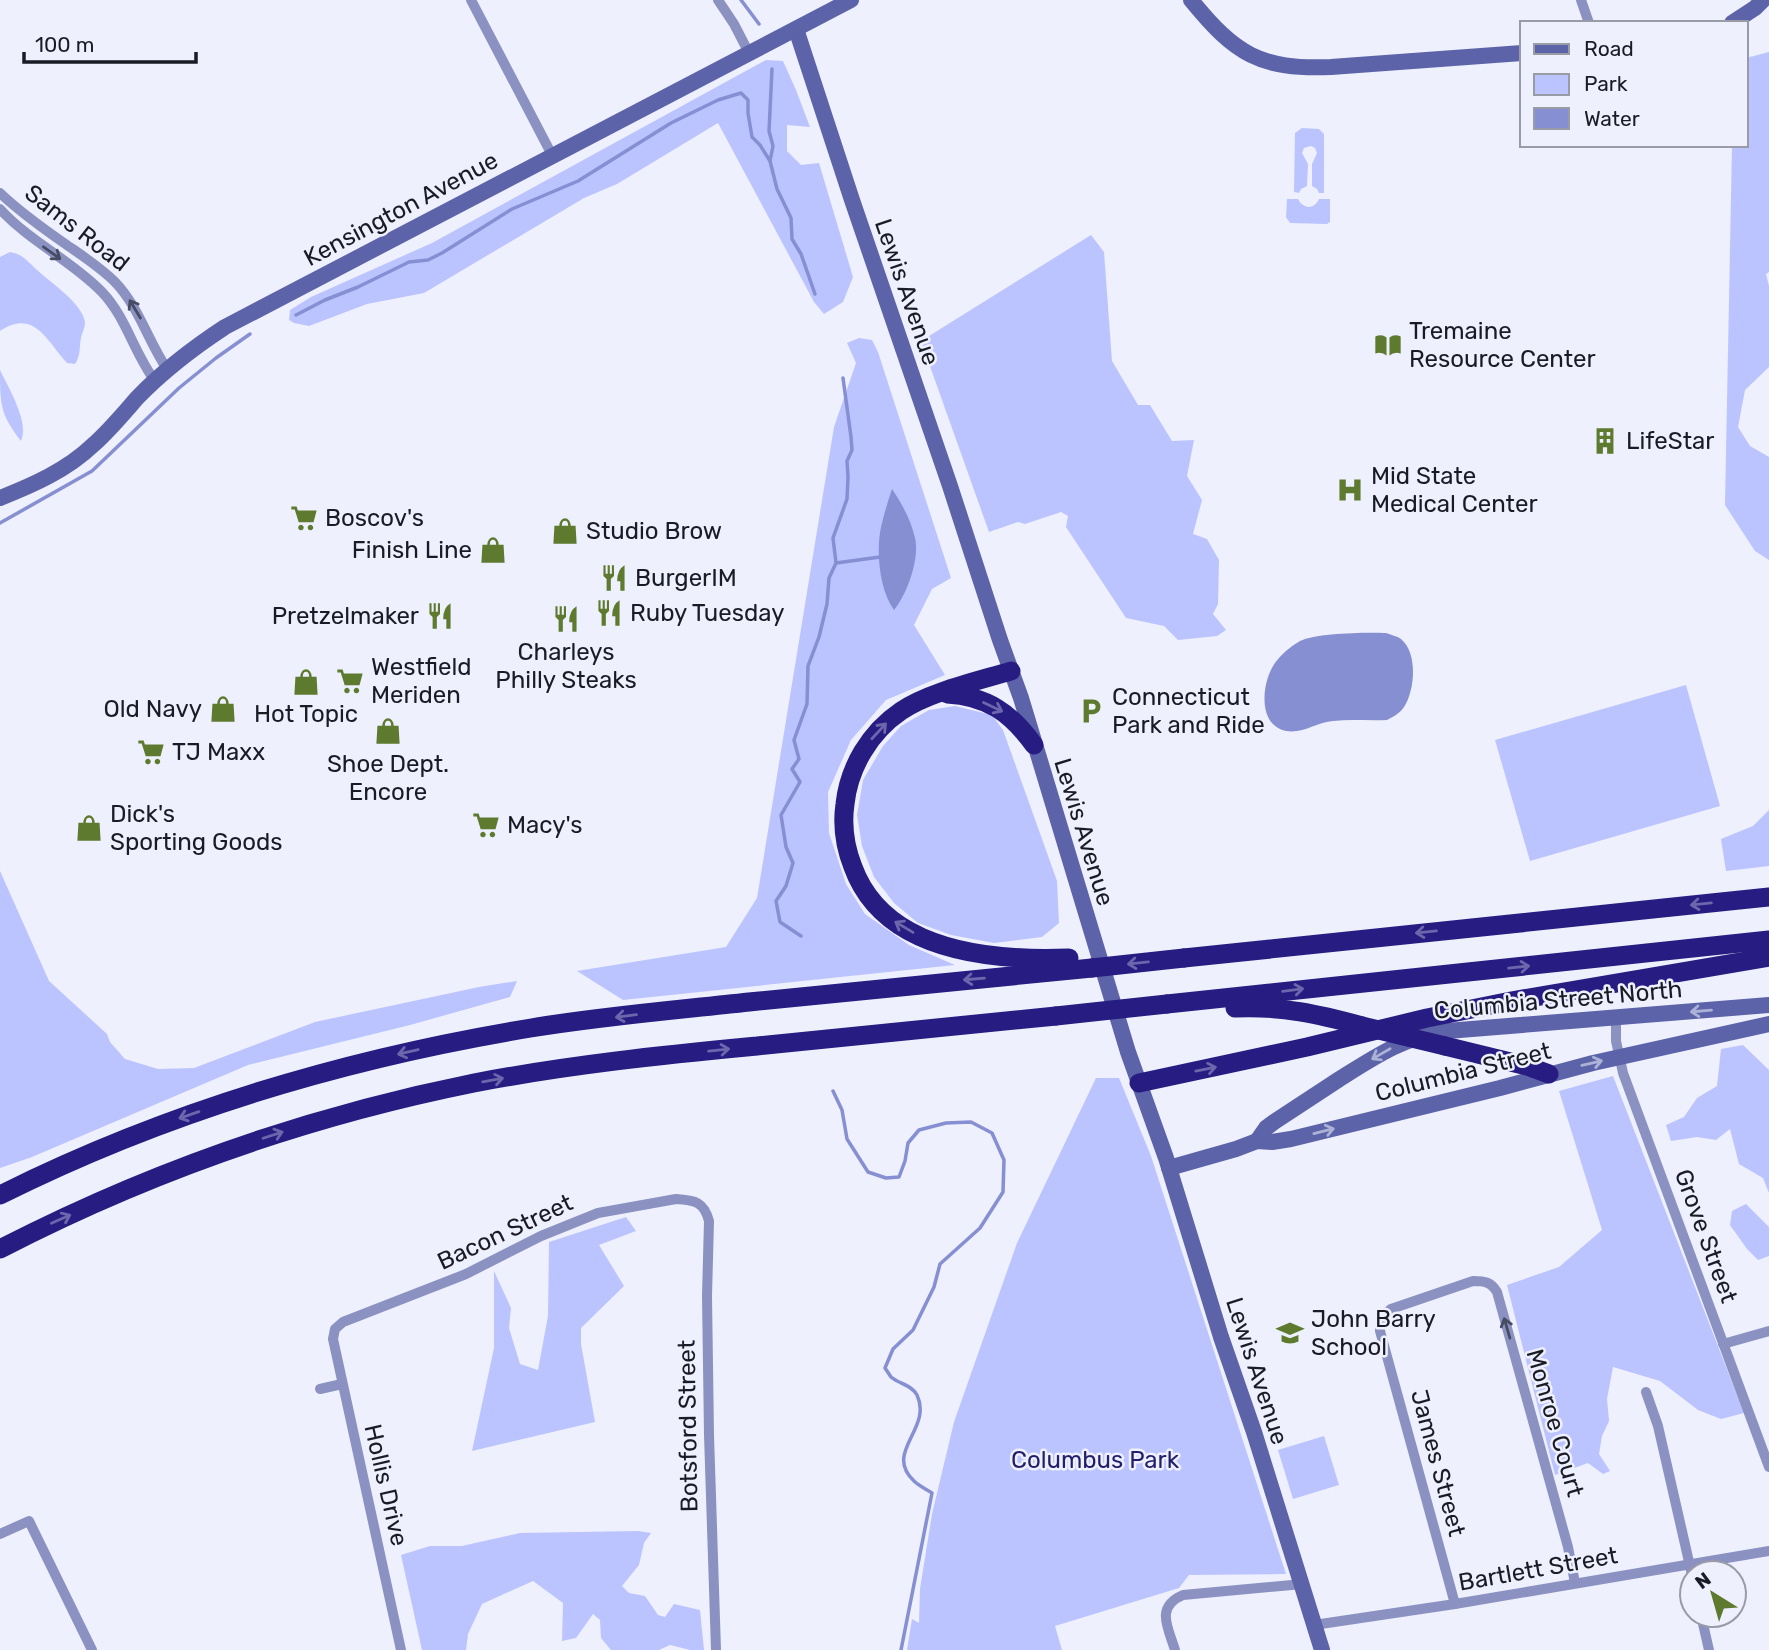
<svg xmlns="http://www.w3.org/2000/svg" width="1769" height="1650" viewBox="0 0 1769 1650" font-family="Rubik,sans-serif">
<rect width="100%" height="100%" fill="#eef0fd"/>
<g fill="#bbc4ff">
<polygon points="1769,52 1769,272 1766,274 1769,286 1769,367 1745,390 1738,427 1750,446 1769,457 1769,560 1755,551 1725,505 1732,145 1746,145 1746,58"/>
<polygon points="766,60 783,61 796,90 810,127 787,125 787,151 801,165 819,163 853,277 843,302 824,314 814,302 718,123 617,184 584,198 424,293 367,304 309,326 294,323 289,320 290,310 311,297 432,243"/>
<polygon points="1302,128 1319,129 1324,134 1324,193 1319,193 1317,189 1312,186 1312,164 1317,153 1315,148 1311,146 1304,148 1302,153 1308,164 1307,186 1301,189 1299,193 1294,192 1295,133"/>
<path d="M1287,199H1298C1303,209 1314,210 1319,199H1330V222L1327,224L1290,223L1286,217Z"/>
<polygon points="1091,235 1104,252 1112,361 1138,405 1150,405 1172,441 1194,440 1187,476 1202,500 1193,534 1207,539 1219,560 1218,604 1213,614 1226,630 1217,636 1178,640 1164,626 1126,618 1066,527 1068,516 1061,512 1025,524 1018,522 989,532 921,341"/>
<path d="M10,252C23,254 28,262 37,270C50,282 82,303 85,322C85,328 82,333 81,338C79,348 81,355 75,364L67,363C47,342 35,308 0,331V257Z"/>
<polygon points="859,338 872,340 878,352 951,578 932,589 914,625 945,675 886,700 851,740 828,792 829,833 846,884 865,914 909,945 955,965 623,1000 577,971 726,947 757,898 834,427 856,363 847,343"/>
<path d="M0,370C8,387 30,423 21,441C0,414 0,404 0,370Z"/>
<polygon points="1686,685 1720,806 1530,861 1495,740"/>
<polygon points="955,706 992,715 1003,730 1057,881 1059,923 1042,937 994,943 951,935 918,923 894,903 874,877 862,846 857,815 863,780 883,746 901,726 929,710"/>
<polygon points="1769,810 1769,866 1726,871 1721,839 1753,826"/>
<polygon points="0,871 49,981 107,1034 110,1042 125,1059 158,1069 194,1068 315,1022 479,987 517,981 510,997 410,1025 248,1065 32,1157 0,1168"/>
<polygon points="1743,1045 1769,1070 1769,1193 1763,1178 1739,1164 1730,1129 1716,1140 1697,1137 1671,1141 1666,1125 1684,1117 1697,1098 1717,1086 1721,1049"/>
<polygon points="1613,1076 1744,1413 1721,1419 1698,1410 1660,1381 1613,1367 1607,1399 1609,1421 1602,1436 1599,1454 1610,1471 1603,1474 1588,1463 1555,1475 1507,1285 1559,1267 1602,1230 1559,1091"/>
<polygon points="1096,1078 1119,1078 1151,1156 1286,1574 1189,1575 1179,1588 1055,1626 1062,1650 907,1650 912,1619 919,1623 920,1589 932,1514 954,1422 1017,1243"/>
<polygon points="1746,1204 1769,1227 1769,1256 1758,1260 1747,1249 1730,1225 1732,1211"/>
<polygon points="626,1217 636,1231 599,1245 624,1286 581,1328 581,1344 595,1422 472,1451 494,1348 494,1271 511,1308 509,1328 520,1364 538,1370 548,1316 549,1242"/>
<polygon points="1324,1436 1339,1485 1293,1499 1278,1450"/>
<polygon points="638,1531 651,1533 644,1543 639,1565 622,1586 629,1593 645,1596 658,1615 665,1617 674,1604 700,1610 704,1650 690,1650 670,1645 659,1650 611,1650 601,1638 600,1620 593,1614 576,1638 562,1641 563,1603 533,1581 482,1604 468,1634 466,1650 422,1650 401,1555 430,1546 462,1546 520,1533"/>
</g>
<g fill="#868fd2">
<path d="M892,489C902,504 911,520 915,538C920,558 907,595 894,610C879,589 876,551 881,527C884,514 888,501 892,489Z"/>
<path d="M1386,633C1391,635 1397,636 1401,639C1418,653 1415,690 1404,707C1400,713 1393,717 1387,720C1369,721 1351,719 1333,721C1317,722 1303,734 1286,731C1255,725 1262,675 1279,658C1284,652 1293,645 1300,641C1316,633 1367,632 1386,633Z"/>
</g>
<g fill="none" stroke-linecap="round" stroke-linejoin="round">
<g stroke="#868fd2" stroke-width="3.5">
<polyline points="741,0 759,24"/>
<polyline points="772,69 769,131 773,146 770,161 777,189 791,218 792,239 801,254 815,294"/>
<polyline points="296,315 325,300 358,287 409,262 428,260 442,253 512,209 578,181 671,123 718,100 741,93 748,100 748,113 752,137 760,145 770,161"/>
<polyline points="0,523 92,471 179,388 216,358 250,334"/>
<polyline points="836,563 880,557"/>
<polyline points="801,936 780,922 776,901 786,886 793,863 786,847 781,815 800,782 792,769 799,759 794,740 807,704 808,666 819,637 827,604 829,578 836,563 833,538 847,499 848,477 847,461 852,450 851,437 843,378"/>
<path d="M833,1091L842,1110L847,1139L868,1172L886,1178L899,1177L905,1161L908,1143L919,1130L946,1123L971,1122L992,1133L1004,1160L1003,1192L980,1228L940,1264L934,1287L913,1330L893,1349L885,1368C887,1371 889,1374 891,1377C899,1384 912,1385 917,1395C933,1429 883,1452 914,1481C919,1486 926,1489 932,1493L901,1650"/>
</g>
<g stroke="#8b92c2" stroke-width="10">
<polyline points="471,0 552,155"/>
<polyline points="718,0 734,24 749,53"/>
<polyline points="1581,0 1589,23"/>
<path d="M0,193C20,212 41,227 64,243C81,255 100,267 115,282C139,307 148,341 167,369"/>
<path d="M0,209C30,242 71,260 102,292C126,317 134,353 155,381"/>
<polyline points="1616,1018 1616,1041 1623,1073 1769,1467"/>
<polyline points="1723,1344 1769,1331"/>
<polyline points="320,1389 342,1384"/>
<polyline points="1646,1392 1658,1426 1692,1575"/>
<polyline points="0,1534 29,1521 92,1650"/>
<path d="M1455,1604L1380,1331C1380,1320 1382,1316 1391,1309L1473,1281C1485,1281 1491,1282 1497,1292L1568,1547L1575,1583"/>
<polyline points="1701,1615 1709,1650"/>
<polyline points="1314,1625 1455,1604 1769,1551"/>
<path d="M401,1650L333,1339L335,1329L343,1322L466,1274L541,1236L598,1213L676,1199C695,1200 704,1202 709,1221L707,1296L709,1435L716,1650"/>
<path d="M1175,1650C1168,1627 1155,1607 1183,1595L1303,1584"/>
</g>
<g stroke="#5c63a8" stroke-width="16">
<path d="M1191,0C1235,54 1260,70 1331,67L1522,53"/>
<polyline points="1732,23 1755,8 1763,0"/>
<polyline points="796,29 852,200 950,486 1000,640 1021,698 1128,1052 1166,1158 1221,1337 1254,1432 1322,1650"/>
<path d="M0,498C33,485 67,470 93,445C109,431 123,414 137,398C164,370 193,348 225,327L851,0"/>
<path d="M1257,1141L1266,1128L1274,1122C1295,1108 1317,1094 1338,1080C1373,1058 1405,1036 1447,1031L1769,1005"/>
<polyline points="1169,1168 1236,1149 1257,1141 1272,1142 1291,1139 1500,1088 1593,1063 1769,1024"/>
</g>
<g stroke="#271c81" stroke-width="19">
<path d="M1011,671C978,681 929,692 901,711C870,732 849,767 845,804C842,825 845,847 853,867C884,952 992,961 1069,958"/>
<path d="M947,694C987,696 1011,713 1034,745"/>
<polyline points="1184,958 1769,897"/>
<path d="M1167,1004C1368,982 1568,962 1769,940"/>
<path d="M1235,1008C1282,1006 1318,1014 1362,1026"/>
<polyline points="1445,1046 1527,1066 1549,1074"/>
<polyline points="1139,1083 1307,1047 1427,1018 1511,1001 1769,957"/>
<path d="M0,1195C166,1112 348,1058 531,1028C603,1016 677,1010 749,1002C864,991 978,979 1092,968"/>
<path d="M0,1249C149,1172 310,1116 474,1083C567,1065 662,1055 757,1046C857,1036 957,1026 1056,1016"/>
</g>
<g stroke="#271c81" stroke-width="19">
<polyline points="1092,968 1184,958"/>
<polyline points="1056,1016 1167,1004"/>
<polyline points="1362,1026 1445,1046"/>
</g>
</g>
<defs><path id="oneway-shaft" d="M-6 0H5M1.5-3L5.5 0L1.5 3" fill="none" stroke-width="1.6" stroke-linecap="round" stroke-linejoin="round" transform="scale(1.75)"/></defs>
<g stroke="#474b64">
<use href="#oneway-shaft" transform="translate(52 253) rotate(36)"/>
<use href="#oneway-shaft" transform="translate(135 309) rotate(-121)"/>
<use href="#oneway-shaft" transform="translate(1507 1328) rotate(-106)"/>
</g>
<g stroke="#6d66ac">
<use href="#oneway-shaft" transform="translate(993 707) rotate(25)"/>
<use href="#oneway-shaft" transform="translate(879 731) rotate(-47)"/>
<use href="#oneway-shaft" transform="translate(1701 904) rotate(174)"/>
<use href="#oneway-shaft" transform="translate(904 927) rotate(-149)"/>
<use href="#oneway-shaft" transform="translate(1426 932) rotate(174)"/>
<use href="#oneway-shaft" transform="translate(1138 963) rotate(174)"/>
<use href="#oneway-shaft" transform="translate(1519 967) rotate(-6)"/>
<use href="#oneway-shaft" transform="translate(974 979) rotate(175)"/>
<use href="#oneway-shaft" transform="translate(1293 990) rotate(-7)"/>
<use href="#oneway-shaft" transform="translate(626 1016) rotate(173)"/>
<use href="#oneway-shaft" transform="translate(719 1050) rotate(-6)"/>
<use href="#oneway-shaft" transform="translate(408 1052) rotate(167)"/>
<use href="#oneway-shaft" transform="translate(1206 1069) rotate(-11)"/>
<use href="#oneway-shaft" transform="translate(493 1080) rotate(-10)"/>
<use href="#oneway-shaft" transform="translate(189 1115) rotate(161)"/>
<use href="#oneway-shaft" transform="translate(273 1135) rotate(-18)"/>
<use href="#oneway-shaft" transform="translate(61 1219) rotate(-24)"/>
</g>
<g stroke="#acb1d7">
<use href="#oneway-shaft" transform="translate(1701 1011) rotate(175)"/>
<use href="#oneway-shaft" transform="translate(1381 1054) rotate(150)"/>
<use href="#oneway-shaft" transform="translate(1592 1063) rotate(-13)"/>
<use href="#oneway-shaft" transform="translate(1324 1131) rotate(-14)"/>
</g>
<defs>
<symbol id="library-bare" viewBox="-9 -9 18 18"><path d="M-6-4Q-3-5.5-.7-3.5V5Q-3 3-6 4ZM6-4Q3-5.5 .7-3.5V5Q3 3 6 4Z" fill="#5d7a2f" stroke="#eef0fd" stroke-width="2.5" paint-order="stroke"/></symbol>
<symbol id="building-bare" viewBox="-9 -9 18 18"><path d="M-4-6H4V6H1V3H-1V6H-4ZM-2.5-4.3h1.7v1.8h-1.7ZM.8-4.3h1.7v1.8H.8ZM-2.5-1h1.7V.8h-1.7ZM.8-1h1.7V.8H.8Z" fill="#5d7a2f" stroke="#eef0fd" stroke-width="2.5" paint-order="stroke"/></symbol>
<symbol id="hospital-bare" viewBox="-9 -9 18 18"><path d="M-5-5h3v3.5h4V-5h3V5h-3V1.5h-4V5h-3Z" fill="#5d7a2f" stroke="#eef0fd" stroke-width="2.5" paint-order="stroke"/></symbol>
<symbol id="supermarket-bare" viewBox="-9 -9 18 18"><path d="M-6-5.5h2.5l.6 2H6L4.5 2H-2.5L-4.4-4H-6ZM-1.5 3.2a1.3 1.3 0 1 0 .1 0ZM3 3.2a1.3 1.3 0 1 0 .1 0Z" fill="#5d7a2f" stroke="#eef0fd" stroke-width="2.5" paint-order="stroke"/></symbol>
<symbol id="shop-bare" viewBox="-9 -9 18 18"><path d="M-5-2.5h2.3a2.7 3.5 0 0 1 5.4 0H5L5.5 6h-11ZM-1.5-2.5h3a1.5 2.3 0 0 0-3 0Z" fill="#5d7a2f" stroke="#eef0fd" stroke-width="2.5" paint-order="stroke"/></symbol>
<symbol id="restaurant-bare" viewBox="-9 -9 18 18"><path d="M-5-6h1v4h1v-4h1v4h1v-4h1v5L-1.5 .5V6h-2V.5L-5-1ZM5-6V6H3V1.5H1.5Q1.5-4 5-6Z" fill="#5d7a2f" stroke="#eef0fd" stroke-width="2.5" paint-order="stroke"/></symbol>
<symbol id="parking-bare" viewBox="-9 -9 18 18"><path d="M-3.5-5.5H1a3.5 3.5 0 0 1 0 7H-1V5.5H-3.5ZM-1-3.4V-.6H.8a1.4 1.4 0 0 0 0-2.8Z" fill="#5d7a2f" stroke="#eef0fd" stroke-width="2.5" paint-order="stroke"/></symbol>
<symbol id="school-bare" viewBox="-9 -9 18 18"><path d="M0-5L7-2L0 1L-7-2ZM-4 1L0 2.5L4 1V4Q0 6-4 4Z" fill="#5d7a2f" stroke="#eef0fd" stroke-width="2.5" paint-order="stroke"/></symbol>
</defs>
<g fill-rule="evenodd">
<use href="#library-bare" x="1369" y="326" width="38" height="38"/>
<use href="#building-bare" x="1586" y="422" width="38" height="38"/>
<use href="#hospital-bare" x="1331" y="471" width="38" height="38"/>
<use href="#supermarket-bare" x="285" y="499" width="38" height="38"/>
<use href="#shop-bare" x="546" y="512" width="38" height="38"/>
<use href="#shop-bare" x="474" y="531" width="38" height="38"/>
<use href="#restaurant-bare" x="595" y="559" width="38" height="38"/>
<use href="#restaurant-bare" x="590" y="594" width="38" height="38"/>
<use href="#restaurant-bare" x="421" y="597" width="38" height="38"/>
<use href="#restaurant-bare" x="547" y="600" width="38" height="38"/>
<use href="#supermarket-bare" x="331" y="662" width="38" height="38"/>
<use href="#shop-bare" x="287" y="663" width="38" height="38"/>
<use href="#shop-bare" x="204" y="690" width="38" height="38"/>
<use href="#parking-bare" x="1072" y="692" width="38" height="38"/>
<use href="#shop-bare" x="369" y="712" width="38" height="38"/>
<use href="#supermarket-bare" x="132" y="733" width="38" height="38"/>
<use href="#supermarket-bare" x="467" y="806" width="38" height="38"/>
<use href="#shop-bare" x="70" y="809" width="38" height="38"/>
<use href="#school-bare" x="1271" y="1314" width="38" height="38"/>
</g>
<g text-anchor="middle" dominant-baseline="central" stroke-width="5" stroke-linejoin="round" paint-order="stroke">
<g font-size="24" fill="#191b25" stroke="#eef0fd">
<text transform="translate(401 209) rotate(-28)">Kensington Avenue</text>
<text transform="translate(77 228) rotate(38)">Sams Road</text>
<text transform="translate(907 292) rotate(71)">Lewis Avenue</text>
<text transform="translate(1084 832) rotate(73)">Lewis Avenue</text>
<text transform="translate(1558 1000) rotate(-5)">Columbia Street North</text>
<text transform="translate(1463 1072) rotate(-14)">Columbia Street</text>
<text transform="translate(505 1232) rotate(-25)">Bacon Street</text>
<text transform="translate(1706 1236) rotate(70)">Grove Street</text>
<text transform="translate(1257 1371) rotate(72)">Lewis Avenue</text>
<text transform="translate(1555 1423) rotate(74)">Monroe Court</text>
<text transform="translate(688 1426) rotate(-91)">Botsford Street</text>
<text transform="translate(1438 1463) rotate(75)">James Street</text>
<text transform="translate(386 1485) rotate(77)">Hollis Drive</text>
<text transform="translate(1538 1569) rotate(-10)">Bartlett Street</text>
</g>
<g font-size="24" fill="#191b25" stroke="#eef0fd" text-anchor="start">
<text x="1409" y="331">Tremaine<tspan x="1409" dy="28">Resource Center</tspan></text>
<text x="1626" y="441">LifeStar</text>
<text x="1371" y="476">Mid State<tspan x="1371" dy="28">Medical Center</tspan></text>
<text x="325" y="518">Boscov's</text>
<text x="586" y="531">Studio Brow</text>
<text x="472" y="550" text-anchor="end">Finish Line</text>
<text x="635" y="578">BurgerIM</text>
<text x="630" y="613">Ruby Tuesday</text>
<text x="419" y="616" text-anchor="end">Pretzelmaker</text>
<text x="566" y="652" text-anchor="middle">Charleys<tspan x="566" dy="28">Philly Steaks</tspan></text>
<text x="371" y="667">Westfield<tspan x="371" dy="28">Meriden</tspan></text>
<text x="1112" y="697">Connecticut<tspan x="1112" dy="28">Park and Ride</tspan></text>
<text x="202" y="709" text-anchor="end">Old Navy</text>
<text x="306" y="714" text-anchor="middle">Hot Topic</text>
<text x="172" y="752">TJ Maxx</text>
<text x="388" y="764" text-anchor="middle">Shoe Dept.<tspan x="388" dy="28">Encore</tspan></text>
<text x="110" y="814">Dick's<tspan x="110" dy="28">Sporting Goods</tspan></text>
<text x="507" y="825">Macy's</text>
<text x="1311" y="1319">John Barry<tspan x="1311" dy="28">School</tspan></text>
</g>
<g font-size="24" fill="#231e6c" stroke="#eef0fd">
<text x="1095" y="1460">Columbus Park</text>
</g>
</g>
<rect x="1520" y="21" width="228" height="126" fill="#eef0fd" stroke="#999ba7" stroke-width="2"/>
<rect x="1534" y="44" width="35" height="10" fill="#5c63a8" stroke="#999ba7" stroke-width="2"/>
<text x="1584" y="56" font-size="21" fill="#191b25">Road</text>
<rect x="1534" y="74" width="35" height="21" fill="#bbc4ff" stroke="#999ba7" stroke-width="2"/>
<text x="1584" y="91" font-size="21" fill="#191b25">Park</text>
<rect x="1534" y="108" width="35" height="21" fill="#868fd2" stroke="#999ba7" stroke-width="2"/>
<text x="1584" y="126" font-size="21" fill="#191b25">Water</text>
<g transform="translate(1713 1594) rotate(323)"><circle r="33" fill="#eef0fd" stroke="#999ba7" stroke-width="2"/>
<path d="M0-5L12 26L0 18L-12 26Z" fill="#5d7a2f"/>
<text y="-10" font-size="19" font-weight="bold" text-anchor="middle" fill="#191b25">N</text>
</g>
<path d="M24 52v10h172v-10" fill="none" stroke="#191b25" stroke-width="3.5"/>
<text x="35" y="52" font-size="21" fill="#191b25" stroke="#eef0fd" stroke-width="5" paint-order="stroke">100 m</text>
</svg>
